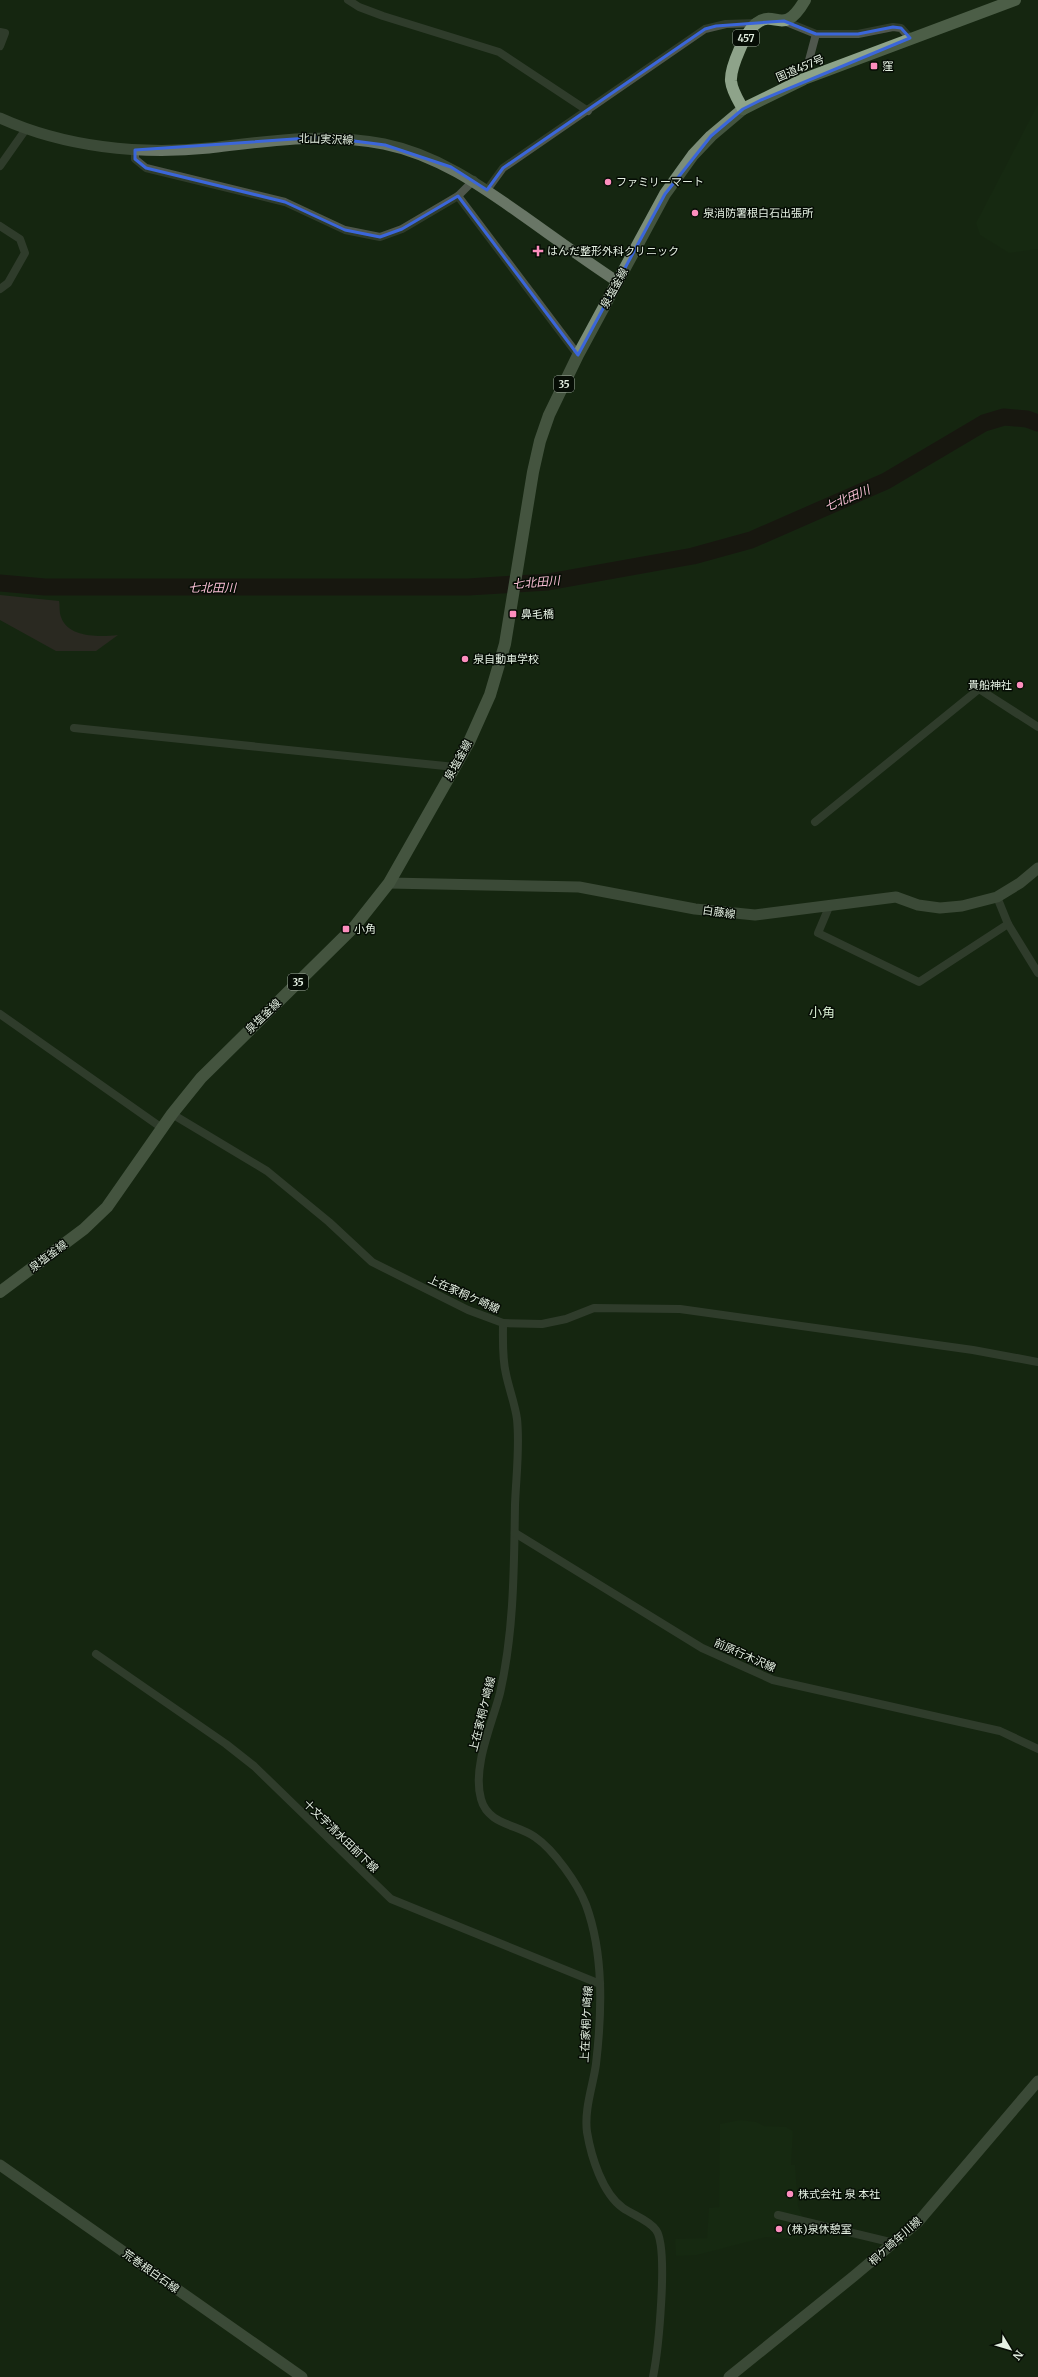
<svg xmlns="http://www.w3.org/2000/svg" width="1038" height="2377" viewBox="0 0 1038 2377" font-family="Merriweather,'Noto Sans JP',serif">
<rect width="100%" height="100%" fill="#152611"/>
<g fill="#172d12">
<polygon points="1038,104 1038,249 1009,253 980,235 976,223"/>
<polygon points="740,2120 756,2122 764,2126 786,2127 793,2131 791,2165 795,2165 798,2206 806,2226 796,2239 766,2237 697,2255 676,2256 675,2239 707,2238 709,2208 719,2207 720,2124"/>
</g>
<path fill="#432d36" d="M0,595L59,601C60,605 59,612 61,617C68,638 100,637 118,635L96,651H56L0,620Z"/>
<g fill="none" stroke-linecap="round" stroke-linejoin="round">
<polyline stroke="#1a050f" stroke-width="17" points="0,583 45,587 468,587 548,582 693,556 751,540 886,481 984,423 1004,417 1027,419 1038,423"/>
<g stroke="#4f574d" stroke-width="8">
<polyline points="348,0 359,7 383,16 499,52 588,111"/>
<polyline points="784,21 816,34 858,34 893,27 901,28 910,38"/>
<polyline points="0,32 5,33 0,46"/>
<polyline points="808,64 816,34"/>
<polyline points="135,150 135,159 146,168 285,202 345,230 380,237 402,229 458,196 474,180"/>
<polyline points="0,166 26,129"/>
<polyline points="487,190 503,168 705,29 726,24 756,23"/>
<polyline points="458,196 578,355"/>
<polyline points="0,226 20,239 25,253 8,283 0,289"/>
<polyline points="74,728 455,767"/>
<polyline points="815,822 979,689 1038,727"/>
<polyline points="997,897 1008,924 1038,973"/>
<polyline points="829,907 818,933 919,982 1008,924"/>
<polyline points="0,1014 162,1128"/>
<path d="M172,1114L267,1171L329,1222L372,1262L468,1310L503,1323C503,1340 502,1358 506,1374C509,1389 515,1404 517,1419C520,1447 516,1477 515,1505C514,1568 514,1632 500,1693C492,1724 472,1767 481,1799C488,1825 517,1824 535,1837C554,1850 578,1884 586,1905C604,1954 602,2012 596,2064C593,2086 584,2109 587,2132C591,2156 602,2193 623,2208C633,2215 649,2220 656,2230C669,2248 658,2352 653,2377"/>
<polyline points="503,1323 542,1324 566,1319 594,1308 680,1309 973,1350 1038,1362"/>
<polyline points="515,1533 702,1648 773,1680 1000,1731 1038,1749"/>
<polyline points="96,1654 226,1744 254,1766 391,1899 600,1984"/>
<polyline points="778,2215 894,2243"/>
</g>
<g stroke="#697666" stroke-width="11">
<path d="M0,118C64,147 139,155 209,148C269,141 323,132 384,144C438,155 481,186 525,217C556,239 586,261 618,282"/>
<polyline points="389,883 579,887 695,909 755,915 896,897 918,905 940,908 962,906 997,897 1020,883 1038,868"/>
<polyline points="0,2165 302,2377"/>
<polyline points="729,2377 854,2276 918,2222 1038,2081"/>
</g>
<polyline stroke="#7c8d79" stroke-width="12" points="0,1292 84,1229 107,1207 172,1114 201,1078 355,926 389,883 469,742 490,695 505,644 533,472 540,441 549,415 578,355 665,194 693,155 711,136 743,109"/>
<path stroke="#8ea38a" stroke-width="12" d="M805,0C783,38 776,9 757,23C746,30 730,68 731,81C732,91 738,100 743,109L804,79L1015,0"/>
</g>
<path d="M0 0H1038V2377H0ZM784,21L816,34H858L893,27L901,28L910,38L761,100L743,109L711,136L665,194L578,355L458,196L402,229L380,237L345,230L285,202L146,168L135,159V150L323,137L385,145L451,167L487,190L503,168L705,29L716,26Z" fill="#152611" fill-opacity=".55" fill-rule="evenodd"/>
<path fill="none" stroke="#3b66da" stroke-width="3" stroke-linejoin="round" d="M784,21L816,34H858L893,27L901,28L910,38L761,100L743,109L711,136L665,194L578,355L458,196L402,229L380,237L345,230L285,202L146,168L135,159V150L323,137L385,145L451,167L487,190L503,168L705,29L716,26Z"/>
<g fill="#fd8ebe" stroke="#060d05" stroke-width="1.5">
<rect x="870" y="62" width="8" height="8" rx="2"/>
<circle cx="608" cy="182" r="4"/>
<circle cx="695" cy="213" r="4"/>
<path d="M536 245h4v4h4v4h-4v4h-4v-4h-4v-4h4z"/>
<rect x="509" y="610" width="8" height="8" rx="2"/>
<circle cx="465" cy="659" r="4"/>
<circle cx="1020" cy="685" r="4"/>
<rect x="342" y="925" width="8" height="8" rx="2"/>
<circle cx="790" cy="2194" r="4"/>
<circle cx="779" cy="2229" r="4"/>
</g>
<g text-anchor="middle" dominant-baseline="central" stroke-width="3" stroke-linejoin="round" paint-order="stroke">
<g fill="#060d05" stroke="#a1aca0" stroke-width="1">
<rect x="733" y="30" width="26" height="16" rx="3"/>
<rect x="554" y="376" width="20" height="16" rx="3"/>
<rect x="288" y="974" width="20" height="16" rx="3"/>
</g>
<g font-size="10" font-weight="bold" fill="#e4f0e2">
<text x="746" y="38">457</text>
<text x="564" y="384">35</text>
<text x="298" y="982">35</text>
</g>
<g font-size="11" fill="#e4f0e2" stroke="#060d05" text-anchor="start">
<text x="882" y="66">窪</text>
<text x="616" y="182">ファミリーマート</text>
<text x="703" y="213">泉消防署根白石出張所</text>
<text x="547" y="251">はんだ整形外科クリニック</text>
<text x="521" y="614">鼻毛橋</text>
<text x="473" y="659">泉自動車学校</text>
<text x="1012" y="685" text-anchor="end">貴船神社</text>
<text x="354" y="929">小角</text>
<text x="798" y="2194">株式会社 泉 本社</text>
<text x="787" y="2229">(株)泉休憩室</text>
</g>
<g font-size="11" fill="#e4f0e2" stroke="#060d05">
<text transform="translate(800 68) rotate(-23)">国道457号</text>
<text transform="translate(326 139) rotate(2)">北山実沢線</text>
<text transform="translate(614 288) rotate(-61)">泉塩釜線</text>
<text transform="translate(458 760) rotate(-61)">泉塩釜線</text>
<text transform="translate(719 912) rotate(8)">白藤線</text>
<text transform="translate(263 1016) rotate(-44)">泉塩釜線</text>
<text transform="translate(48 1256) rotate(-37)">泉塩釜線</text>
<text transform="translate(464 1294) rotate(24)">上在家桐ケ崎線</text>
<text transform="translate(745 1655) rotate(24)">前原行木沢線</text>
<text transform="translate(482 1714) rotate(-76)">上在家桐ケ崎線</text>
<text transform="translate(341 1836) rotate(44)">十文字清水田前下線</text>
<text transform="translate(586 2024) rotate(-87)">上在家桐ケ崎線</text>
<text transform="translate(895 2241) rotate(-42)">桐ケ崎年川線</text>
<text transform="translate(151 2271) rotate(35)">荒巻根白石線</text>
</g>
<g font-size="12" font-style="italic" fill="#f9bfd5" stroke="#060d05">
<text transform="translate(847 498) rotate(-23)">七北田川</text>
<text transform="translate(536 582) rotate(-5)">七北田川</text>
<text x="212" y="587">七北田川</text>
</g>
<g font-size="13" fill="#d4ebcf" stroke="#060d05">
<text x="822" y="1012">小角</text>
</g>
</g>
<g transform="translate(1010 2349) rotate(128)" stroke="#060d05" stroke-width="3" paint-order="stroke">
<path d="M0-3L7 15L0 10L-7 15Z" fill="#e4f0e2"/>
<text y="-6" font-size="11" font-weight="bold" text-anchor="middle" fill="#e4f0e2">N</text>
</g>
</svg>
